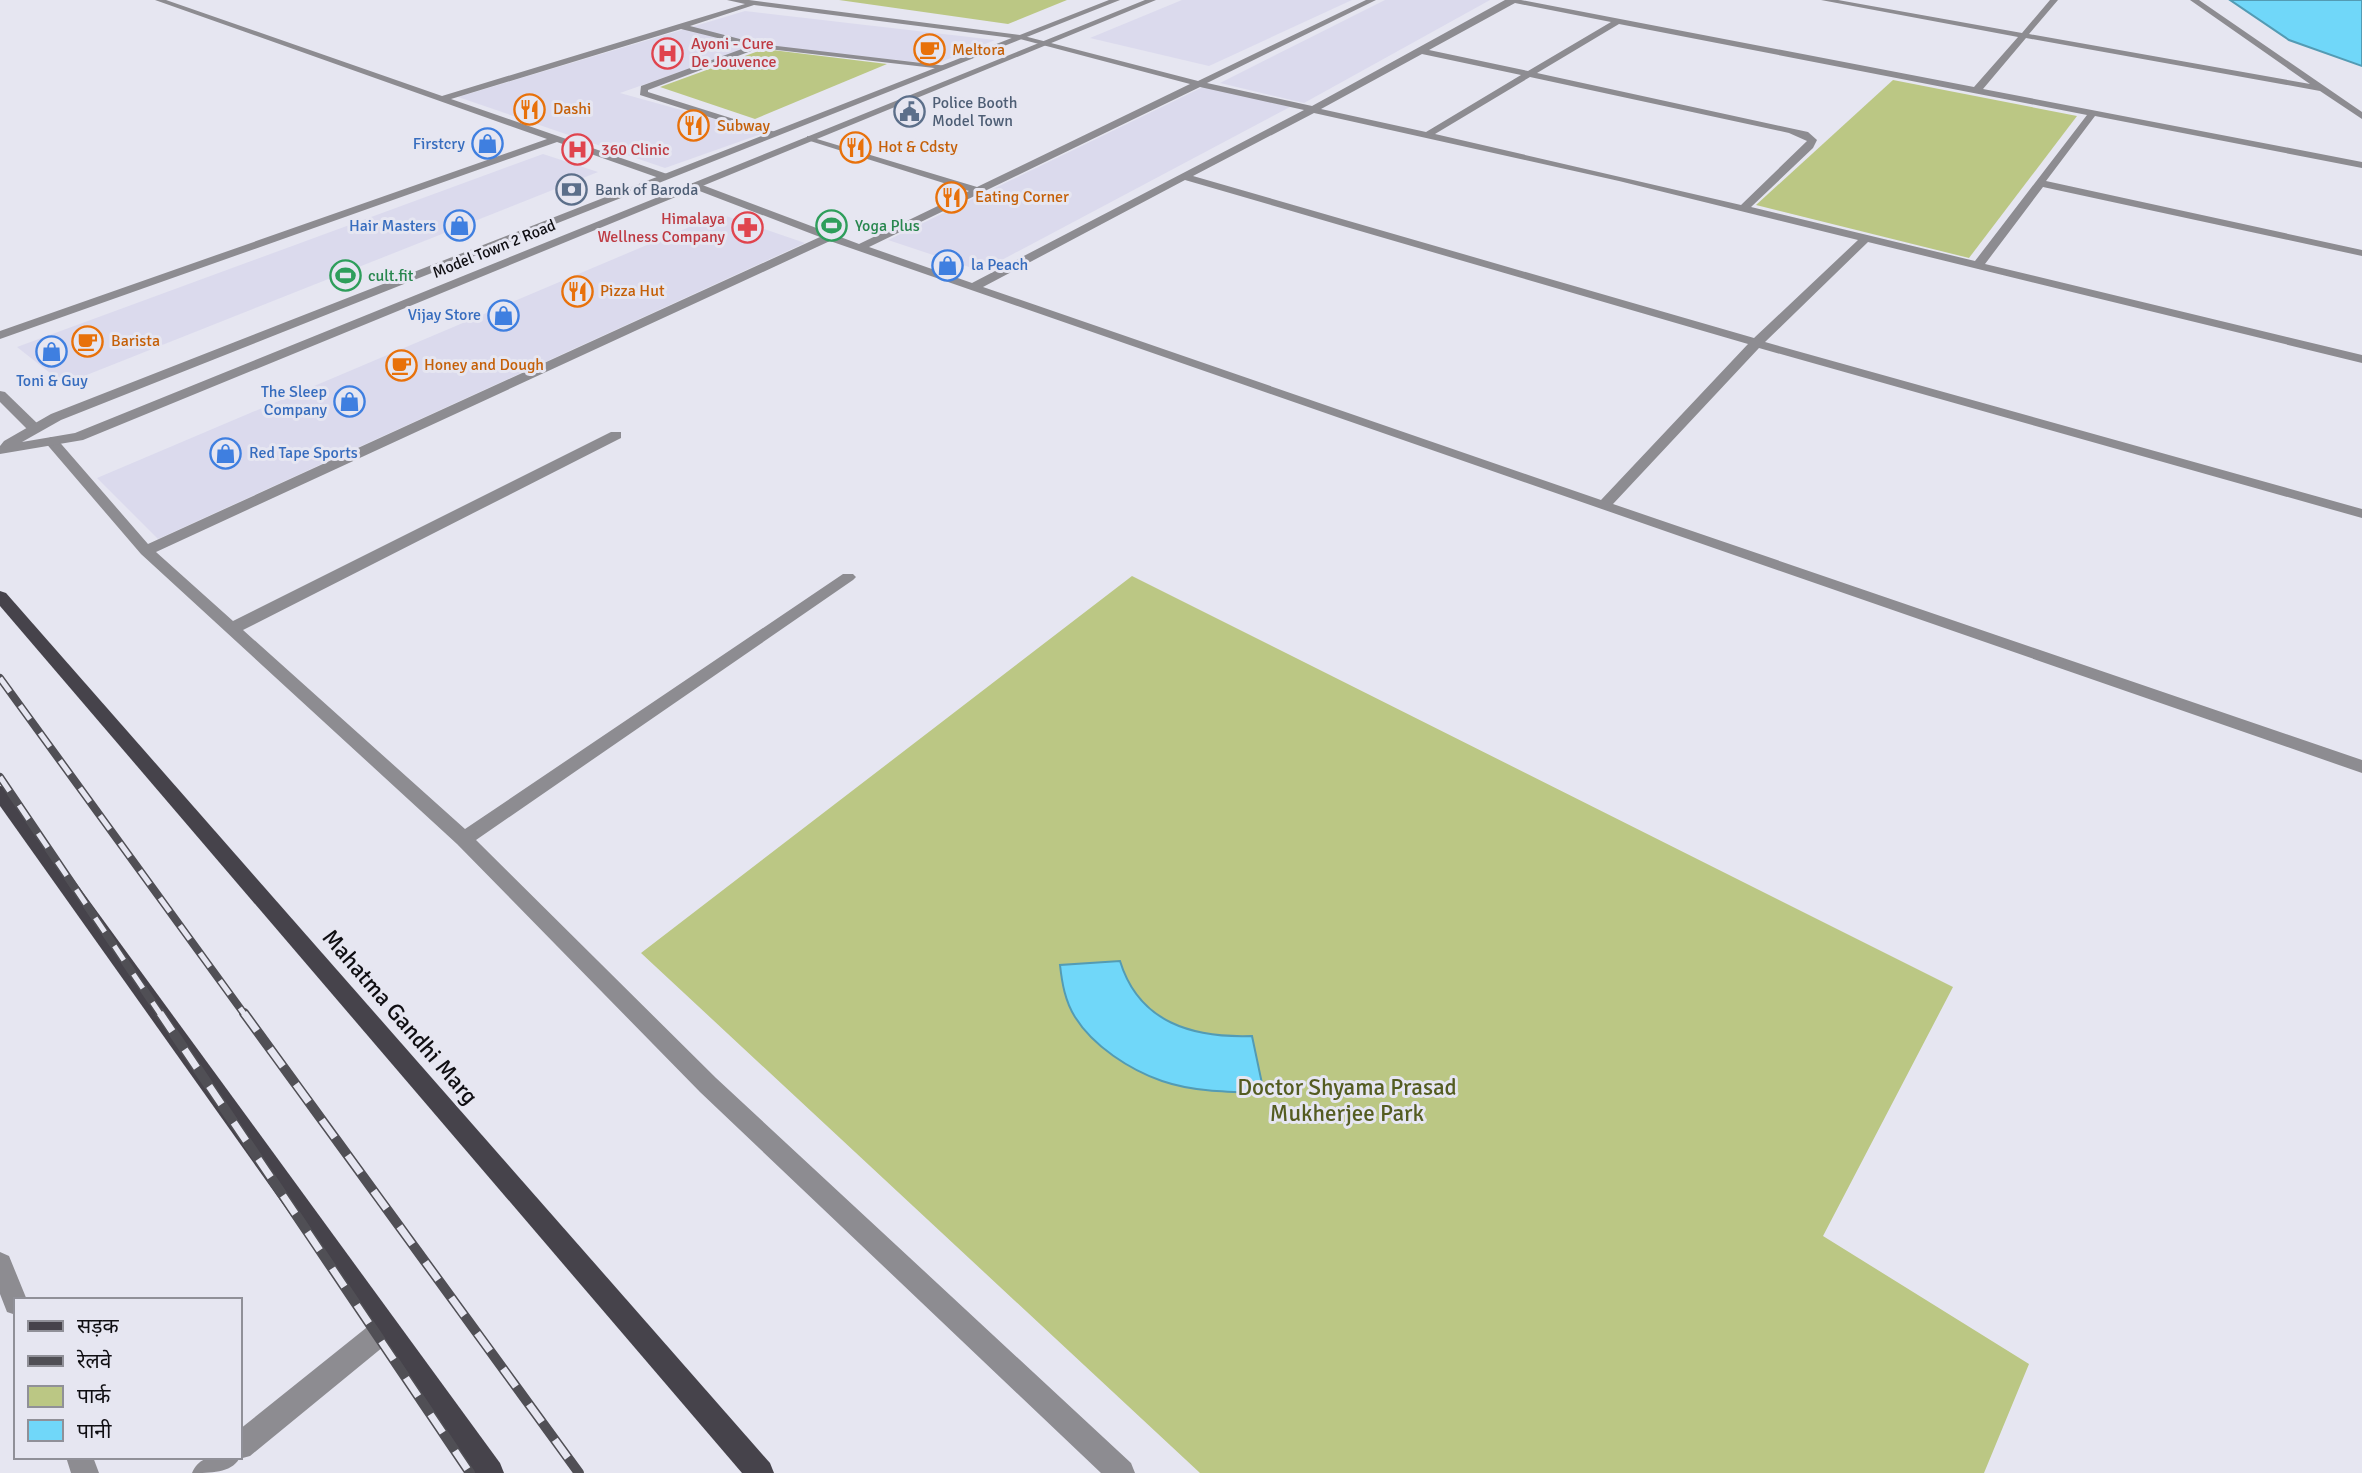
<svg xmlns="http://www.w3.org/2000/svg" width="2362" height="1473" viewBox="0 0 2362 1473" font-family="Signika,'Noto Sans Devanagari',sans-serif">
<rect width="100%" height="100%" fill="#e6e6f1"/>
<g fill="#dbdaed">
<polygon points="1182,0 1352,0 1209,66 1090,38"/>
<polygon points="1385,0 1490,0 1304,103 1220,83"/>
<polygon points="745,11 995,40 936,64 756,45 620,93 764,133 665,168 458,97"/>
<polygon points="1205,86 1290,107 981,271 888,240"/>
<polygon points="543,154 598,172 64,384 17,347"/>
<polygon points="720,214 805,243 158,539 97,478"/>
</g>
<g fill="#bbc784">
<polygon points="839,0 1067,0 1008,24"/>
<polygon points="764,49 887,64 755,119 660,87"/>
<polygon points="1893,80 2077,116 1969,258 1756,205"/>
<polygon points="1132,576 1953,987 1823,1236 2029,1364 1984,1473 1200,1473 641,953"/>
</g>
<g fill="#70d7f9" stroke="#539bb4" stroke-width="2">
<polygon points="2230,0 2362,0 2362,66 2289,40"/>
<path d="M1120,961C1139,1023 1193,1038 1252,1036L1264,1093C1230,1092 1194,1092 1162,1081C1130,1070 1093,1046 1075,1017C1065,1001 1062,983 1060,965Z"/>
</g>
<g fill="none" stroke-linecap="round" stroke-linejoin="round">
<g fill="#8d8c91" fill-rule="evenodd">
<path d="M155,0H166L442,96L745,4L727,0H749L1020,35L1198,81L1366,0H1376L1207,83L1312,106L1505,0H1521L1974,87L2018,37L1821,0H1838L2022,33L2050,0H2058L2029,34L2310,84L2190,0H2199L2362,112V119L2320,91L2026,38L1983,89L2362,162V168L2095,116L2046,181L2362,250V256L2043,187L1985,264L2362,355V363L1868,242L1765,342L2362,509V518L1759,348L1613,504L2362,760V773L830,241L156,552L233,621L611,432H621V438L243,630L465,829L843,574H853L856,577L853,580L476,840L716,1078L1131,1463L1135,1473H1101L700,1092L457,844L141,554L44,441L51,437L56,438L148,544L820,237L689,187V183H697L859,244L969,191L807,140V136L977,187L1190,84L1020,39L754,5L690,26L759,44L947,66L943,69L759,48L648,90V92L775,132V136L772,137L640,95L641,86L750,46L681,29L451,99L667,174V178H659L557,142L0,339V331L547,139ZM1515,3L1611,22L1528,71L1429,50ZM1619,24L2087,115L1975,261L1751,207L1813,148L1817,140L1808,132L1537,73ZM1422,54L1521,75L1426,132L1321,109ZM1530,77L1789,133L1807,141L1741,205L1435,134ZM1200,87L1304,110L972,283L869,247ZM1314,113L1619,181L1858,240L1754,338L1193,176ZM1185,180L1748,344L1601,500L983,287Z"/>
<polygon points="0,391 5,392 40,426 40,432 30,432 0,402"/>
<polygon points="0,1252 9,1256 27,1300 16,1300 16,1315 7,1312 0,1294"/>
<path d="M385,1316L394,1320L398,1329L394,1338L250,1456L239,1459C231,1473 210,1473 192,1473C201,1452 220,1457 240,1457V1429L376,1320Z"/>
<polygon points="66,1457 93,1457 99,1473 71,1473"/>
</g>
<polygon fill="#8d8c91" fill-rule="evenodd" points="1109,0 1120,0 61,420 22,442 75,433 1145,0 1156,0 83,440 0,454 0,446 4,441 51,414"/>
<g fill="#46434b" fill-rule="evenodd">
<polygon points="0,591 6,593 770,1463 774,1473 742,1473 0,606"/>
<polygon points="0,786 6,787 500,1463 504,1473 474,1473 0,806"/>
</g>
<defs>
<g id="rail-far1">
<polyline points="0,678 245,1015"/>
<polyline points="0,777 161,1015"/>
</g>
<g id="rail">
<polyline points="160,1013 470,1473"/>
<polyline points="244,1013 579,1473"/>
</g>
</defs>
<use href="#rail-far1" stroke="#504f55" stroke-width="8"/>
<use href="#rail" stroke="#504f55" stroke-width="10"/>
<use href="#rail-far1" stroke="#e6e6f1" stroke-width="5" stroke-dasharray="17" stroke-linecap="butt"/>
<use href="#rail" stroke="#e6e6f1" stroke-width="7" stroke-dasharray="22" stroke-linecap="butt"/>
</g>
<defs>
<symbol id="cafe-ring" viewBox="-11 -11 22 22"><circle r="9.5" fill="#e6e6f1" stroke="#e8710a" stroke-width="1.5"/><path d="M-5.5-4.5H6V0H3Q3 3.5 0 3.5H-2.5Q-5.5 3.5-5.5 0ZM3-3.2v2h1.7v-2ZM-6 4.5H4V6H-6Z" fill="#e8710a"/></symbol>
<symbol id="hospital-ring" viewBox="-11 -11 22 22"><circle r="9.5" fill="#e6e6f1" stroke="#e0444e" stroke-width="1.5"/><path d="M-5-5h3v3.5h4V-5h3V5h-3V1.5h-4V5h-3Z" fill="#e0444e"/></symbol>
<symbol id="restaurant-ring" viewBox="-11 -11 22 22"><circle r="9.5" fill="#e6e6f1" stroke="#e8710a" stroke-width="1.5"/><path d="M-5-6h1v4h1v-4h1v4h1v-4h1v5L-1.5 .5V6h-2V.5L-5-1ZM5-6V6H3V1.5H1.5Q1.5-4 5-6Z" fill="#e8710a"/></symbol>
<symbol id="civic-ring" viewBox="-11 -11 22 22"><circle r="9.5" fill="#e6e6f1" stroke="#5c6f8a" stroke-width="1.5"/><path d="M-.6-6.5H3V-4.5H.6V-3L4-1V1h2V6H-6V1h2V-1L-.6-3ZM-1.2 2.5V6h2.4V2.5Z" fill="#5c6f8a"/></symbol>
<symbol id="shop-ring" viewBox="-11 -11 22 22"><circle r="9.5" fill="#e6e6f1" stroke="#3f7fe0" stroke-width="1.5"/><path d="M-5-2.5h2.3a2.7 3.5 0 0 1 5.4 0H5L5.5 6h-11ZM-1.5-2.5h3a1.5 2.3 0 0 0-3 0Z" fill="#3f7fe0"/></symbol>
<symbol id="bank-ring" viewBox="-11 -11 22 22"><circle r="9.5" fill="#e6e6f1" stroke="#5c6f8a" stroke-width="1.5"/><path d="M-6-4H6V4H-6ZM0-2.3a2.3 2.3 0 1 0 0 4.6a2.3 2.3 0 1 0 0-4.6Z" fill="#5c6f8a"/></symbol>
<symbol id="stadium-ring" viewBox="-11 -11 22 22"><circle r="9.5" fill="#e6e6f1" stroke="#2e9e5b" stroke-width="1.5"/><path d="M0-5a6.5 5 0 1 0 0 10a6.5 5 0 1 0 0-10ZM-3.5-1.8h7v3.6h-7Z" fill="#2e9e5b"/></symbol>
<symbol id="pharmacy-ring" viewBox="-11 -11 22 22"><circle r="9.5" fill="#e6e6f1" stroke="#e0444e" stroke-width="1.5"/><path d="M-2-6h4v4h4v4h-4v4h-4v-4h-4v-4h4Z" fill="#e0444e"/></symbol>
</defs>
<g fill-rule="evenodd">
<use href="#cafe-ring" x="912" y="32" width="35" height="35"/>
<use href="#hospital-ring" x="650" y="36" width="35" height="35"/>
<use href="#restaurant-ring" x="512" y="92" width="35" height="35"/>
<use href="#civic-ring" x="892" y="94" width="35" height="35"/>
<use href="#restaurant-ring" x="676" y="108" width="35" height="35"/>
<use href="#shop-ring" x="470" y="126" width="35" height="35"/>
<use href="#restaurant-ring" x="838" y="130" width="35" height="35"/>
<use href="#hospital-ring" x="560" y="132" width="35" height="35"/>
<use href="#bank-ring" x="554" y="172" width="35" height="35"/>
<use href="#restaurant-ring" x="934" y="180" width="35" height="35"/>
<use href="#shop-ring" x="442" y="208" width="35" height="35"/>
<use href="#stadium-ring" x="814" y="208" width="35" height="35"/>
<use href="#pharmacy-ring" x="730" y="210" width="35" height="35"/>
<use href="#shop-ring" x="930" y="248" width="35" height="35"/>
<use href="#stadium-ring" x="328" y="258" width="35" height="35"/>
<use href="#restaurant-ring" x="560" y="274" width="35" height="35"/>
<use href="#shop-ring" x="486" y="298" width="35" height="35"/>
<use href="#cafe-ring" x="70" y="324" width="35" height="35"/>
<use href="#shop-ring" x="34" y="334" width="35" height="35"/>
<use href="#cafe-ring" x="384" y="348" width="35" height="35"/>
<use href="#shop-ring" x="332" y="384" width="35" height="35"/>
<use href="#shop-ring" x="208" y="436" width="35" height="35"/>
</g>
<g text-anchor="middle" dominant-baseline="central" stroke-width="6" stroke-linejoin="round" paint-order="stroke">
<g font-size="16" fill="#be3a42" stroke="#e6e6f1" text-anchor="start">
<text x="691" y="44">Ayoni - Cure<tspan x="691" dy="18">De Jouvence</tspan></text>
<text x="601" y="150">360 Clinic</text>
<text x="725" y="219" text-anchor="end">Himalaya<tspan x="725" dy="18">Wellness Company</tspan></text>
</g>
<g font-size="16" fill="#c56008" stroke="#e6e6f1" text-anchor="start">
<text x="952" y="50">Meltora</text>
<text x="553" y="109">Dashi</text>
<text x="717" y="126">Subway</text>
<text x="878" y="147">Hot &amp; Cdsty</text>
<text x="975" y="197">Eating Corner</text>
<text x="600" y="291">Pizza Hut</text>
<text x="111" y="341">Barista</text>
<text x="424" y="365">Honey and Dough</text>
</g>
<g font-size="16" fill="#4e5e75" stroke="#e6e6f1" text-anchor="start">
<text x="932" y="103">Police Booth<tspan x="932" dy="18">Model Town</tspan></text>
<text x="595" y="190">Bank of Baroda</text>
</g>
<g font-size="16" fill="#366cbe" stroke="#e6e6f1" text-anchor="end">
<text x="465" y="144">Firstcry</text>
<text x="436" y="226">Hair Masters</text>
<text x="971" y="265" text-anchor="start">la Peach</text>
<text x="481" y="315">Vijay Store</text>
<text x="52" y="381" text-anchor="middle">Toni &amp; Guy</text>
<text x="327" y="392">The Sleep<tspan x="327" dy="18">Company</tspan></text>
<text x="249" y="453" text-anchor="start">Red Tape Sports</text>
</g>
<g font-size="16" fill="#27864d" stroke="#e6e6f1" text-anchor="start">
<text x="855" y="226">Yoga Plus</text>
<text x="368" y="276">cult.fit</text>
</g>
<g font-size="16" fill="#0f0e12" stroke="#e6e6f1">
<text transform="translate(494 249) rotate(-22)">Model Town 2 Road</text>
</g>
<g font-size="23" fill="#0f0e12" stroke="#e6e6f1">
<text transform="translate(400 1017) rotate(49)">Mahatma Gandhi Marg</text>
</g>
<g font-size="23" fill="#545c21" stroke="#e6e6f1">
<text x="1347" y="1087">Doctor Shyama Prasad<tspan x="1347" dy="26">Mukherjee Park</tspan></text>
</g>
</g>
<rect x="14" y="1298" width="228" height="161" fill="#e6e6f1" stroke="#909098" stroke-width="2"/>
<rect x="28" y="1321" width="35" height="10" fill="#46434b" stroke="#909098" stroke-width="2"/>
<text x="77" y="1333" font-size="21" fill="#0f0e12">सड़क</text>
<rect x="28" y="1356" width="35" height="10" fill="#504f55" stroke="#909098" stroke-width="2"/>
<text x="77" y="1368" font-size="21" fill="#0f0e12">रेलवे</text>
<rect x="28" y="1386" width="35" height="21" fill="#bbc784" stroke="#909098" stroke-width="2"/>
<text x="77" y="1403" font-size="21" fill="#0f0e12">पार्क</text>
<rect x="28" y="1420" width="35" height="21" fill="#70d7f9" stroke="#909098" stroke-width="2"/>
<text x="77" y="1438" font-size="21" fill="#0f0e12">पानी</text>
</svg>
